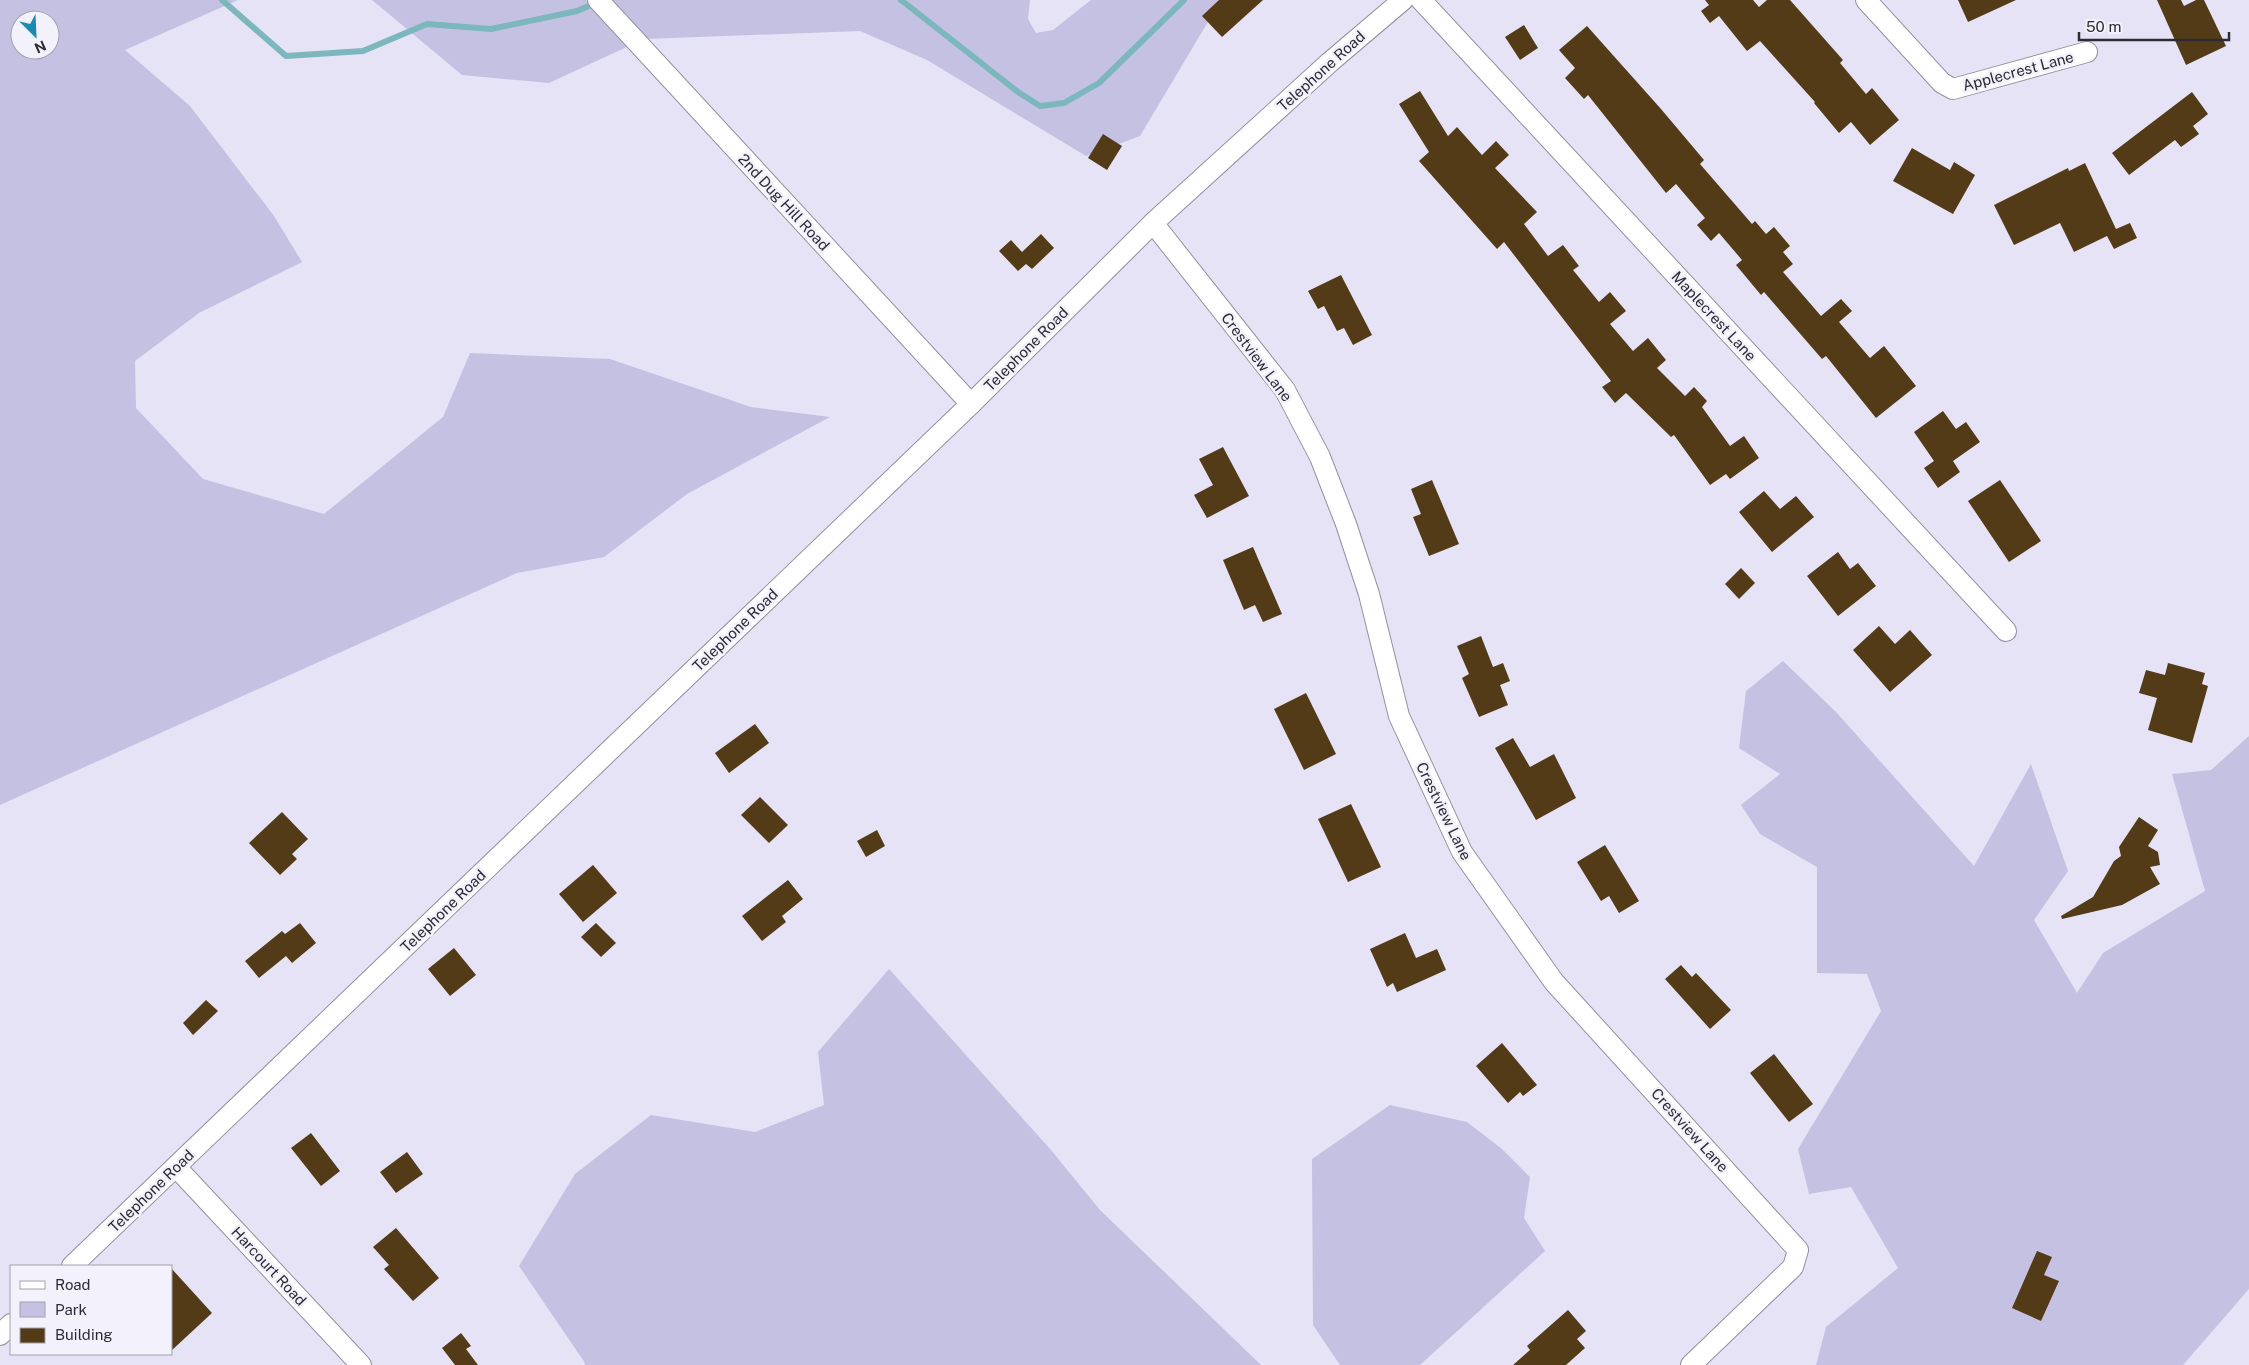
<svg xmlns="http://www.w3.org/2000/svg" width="2249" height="1365" viewBox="0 0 2249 1365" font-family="'Public Sans',sans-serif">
<rect width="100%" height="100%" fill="#e5e3f5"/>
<g fill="#c5c1e3" fill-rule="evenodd">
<path d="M0,0H238L125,50L190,106L274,216L302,262L199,313L135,361L136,408L203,479L324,514L443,417L470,353L610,359L751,407L830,417L687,494L604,557L517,573L0,805ZM20,20H50V50H20Z"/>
<polygon points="372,0 1030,0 1028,19 1036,33 1053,30 1091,0 1221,0 1140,136 1086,156 927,60 860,31 644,39 549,83 462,75"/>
<polygon points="1783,661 1836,712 1974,866 2031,764 2068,871 2034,920 2077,993 2103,953 2205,891 2172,774 2211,770 2249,736 2249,1289 2183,1365 1816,1365 1826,1327 1898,1268 1851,1187 1809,1194 1798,1149 1881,1011 1867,974 1817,973 1817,867 1760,834 1741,805 1780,774 1739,748 1746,691"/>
<polygon points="889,969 1051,1150 1100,1210 1261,1365 584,1365 585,1363 519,1266 575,1174 651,1115 755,1132 824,1105 818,1052"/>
<polygon points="1390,1105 1467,1122 1502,1149 1530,1177 1524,1218 1545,1251 1420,1365 1340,1365 1313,1325 1312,1159"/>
</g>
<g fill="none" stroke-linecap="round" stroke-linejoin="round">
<g stroke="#7db7be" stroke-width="6">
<polyline points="222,0 286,56 363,51 427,24 491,29 577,11 598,2"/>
<polyline points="901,0 1018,92 1040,106 1064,103 1099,83 1184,0"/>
</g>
</g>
<g fill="#543b18">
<polygon points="1219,0 1263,0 1222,37 1202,16"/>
<polygon points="1705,0 1753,0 1759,7 1767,0 1790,0 1843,60 1840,63 1866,94 1872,88 1899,120 1870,145 1851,122 1839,133 1814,103 1815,102 1760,41 1747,51 1719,16 1710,23 1701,11 1709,5"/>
<polygon points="1958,0 2016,0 1968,22"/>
<polygon points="2157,0 2181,0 2184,6 2196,0 2204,0 2226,46 2186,65"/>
<polygon points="1524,25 1538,48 1520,60 1505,37"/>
<polygon points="1587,26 1661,109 1704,160 1700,164 1752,224 1755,221 1766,234 1774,227 1790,246 1783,252 1793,264 1783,272 1821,316 1841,299 1852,311 1839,322 1870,358 1884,346 1916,386 1876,418 1826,356 1822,359 1764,292 1761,295 1736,265 1742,260 1719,233 1711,241 1697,225 1705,218 1676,184 1666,193 1588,95 1584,99 1565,78 1575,68 1559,50"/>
<polygon points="1420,91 1448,136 1457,127 1482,155 1496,141 1509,155 1495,168 1537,212 1524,224 1548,256 1563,245 1579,266 1573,270 1599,302 1610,292 1626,311 1610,324 1633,351 1648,338 1666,360 1657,368 1685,396 1694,387 1707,401 1702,407 1730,446 1744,436 1759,458 1730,479 1726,474 1710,485 1674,435 1671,437 1626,393 1615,403 1602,387 1611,381 1504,242 1497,249 1419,161 1429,152 1399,104"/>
<polygon points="2192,92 2208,114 2193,126 2199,134 2181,147 2175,140 2129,175 2112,153"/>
<polygon points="1103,134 1122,146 1107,170 1088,158"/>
<polygon points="1912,148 1950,170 1954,162 1975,175 1953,214 1893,181"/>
<polygon points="2085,163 2116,229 2130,223 2137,238 2114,249 2107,236 2074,252 2060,223 2014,245 1994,205 2068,168 2069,171"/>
<polygon points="1041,234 1054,248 1032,269 1026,264 1018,271 999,251 1011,240 1022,252"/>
<polygon points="1341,275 1372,335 1353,345 1344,328 1337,331 1324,306 1318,309 1308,291"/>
<polygon points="1943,411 1956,429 1966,422 1980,442 1953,461 1960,472 1938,488 1924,468 1934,461 1914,432"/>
<polygon points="1223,447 1249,496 1207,518 1194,495 1213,485 1199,459"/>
<polygon points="1432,480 1459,544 1429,556 1413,517 1421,514 1411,489"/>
<polygon points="2000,480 2041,541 2009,562 1968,501"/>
<polygon points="1764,491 1780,509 1796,496 1814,517 1772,552 1739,512"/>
<polygon points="1253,547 1282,614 1263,622 1255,605 1244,610 1223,560"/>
<polygon points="1838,552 1850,569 1858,563 1876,586 1838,616 1807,576"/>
<polygon points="1741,568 1755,583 1739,599 1725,584"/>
<polygon points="1879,626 1895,644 1910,630 1932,655 1890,692 1853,650"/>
<polygon points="1481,636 1493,667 1503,663 1510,681 1500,685 1508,705 1479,717 1462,678 1469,674 1457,646"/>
<polygon points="2168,663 2205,673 2202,684 2208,686 2192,743 2148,730 2157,698 2139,693 2146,670 2165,675"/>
<polygon points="1306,693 1336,754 1304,770 1274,709"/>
<polygon points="755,724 769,743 729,773 715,753"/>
<polygon points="1513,738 1530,767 1554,754 1576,798 1536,820 1495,748"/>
<polygon points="760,797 788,825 769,843 741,815"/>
<polygon points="1351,804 1381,867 1348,882 1318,819"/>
<polygon points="282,812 308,839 292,854 297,859 280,875 249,843"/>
<polygon points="2139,817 2158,830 2148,846 2158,852 2160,865 2150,867 2160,884 2122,905 2062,919 2061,916 2093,897 2114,861 2121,856 2119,847"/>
<polygon points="877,830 885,846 866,857 857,841"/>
<polygon points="1605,845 1639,901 1619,913 1609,896 1601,901 1577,862"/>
<polygon points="593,865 617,893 583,922 559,894"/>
<polygon points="788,880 803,899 782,916 786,922 762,941 742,916"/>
<polygon points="300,923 316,943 292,963 286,956 259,978 245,961 282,931 285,934"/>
<polygon points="596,923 616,943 601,957 581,937"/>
<polygon points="1405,933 1416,958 1437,949 1446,970 1397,992 1393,983 1387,987 1370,949"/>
<polygon points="454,948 476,975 450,996 428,969"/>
<polygon points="1681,965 1692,977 1696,973 1731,1010 1710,1029 1665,979"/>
<polygon points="206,1000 218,1011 193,1035 183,1023"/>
<polygon points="1502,1043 1537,1085 1523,1096 1520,1092 1508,1103 1476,1066"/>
<polygon points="1774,1054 1813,1104 1789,1122 1750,1073"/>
<polygon points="311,1133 340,1171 321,1186 291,1148"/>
<polygon points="407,1152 423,1174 396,1193 380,1172"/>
<polygon points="396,1228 439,1278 413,1301 384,1269 389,1265 373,1247"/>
<polygon points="2037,1251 2052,1257 2044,1275 2059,1281 2041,1321 2012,1308"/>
<polygon points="171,1268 212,1313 171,1351"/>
<polygon points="1568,1310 1586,1331 1577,1339 1585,1348 1566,1365 1513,1365 1530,1350 1527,1346"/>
<polygon points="461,1333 471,1346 466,1349 478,1365 455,1365 442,1348"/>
</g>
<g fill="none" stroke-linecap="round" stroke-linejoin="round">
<defs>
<g id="minor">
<polyline points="598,0 971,404"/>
<polyline points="1421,0 2006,631"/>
<polyline points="1866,0 1942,83 1953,89 2087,52"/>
<polyline points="1153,223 1285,390 1320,457 1346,524 1369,594 1399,716 1462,852 1554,982 1798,1250 1793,1267 1691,1365"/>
<polyline points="176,1167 361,1365"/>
<polyline points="72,1266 971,404 1153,223 1330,62 1403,0"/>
<polyline points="0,1335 11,1324"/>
</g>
</defs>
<use href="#minor" stroke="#9291a1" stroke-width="22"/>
<use href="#minor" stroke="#fff" stroke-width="20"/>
</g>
<g text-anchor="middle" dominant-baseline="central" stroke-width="5" stroke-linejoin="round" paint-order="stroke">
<g font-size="15" fill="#2c2c32" stroke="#f2f1fc">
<text transform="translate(1321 71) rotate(-42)">Telephone Road</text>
<text transform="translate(2018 71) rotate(-15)">Applecrest Lane</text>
<text transform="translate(784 202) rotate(47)">2nd Dug Hill Road</text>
<text transform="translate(1714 316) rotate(47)">Maplecrest Lane</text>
<text transform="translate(1026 349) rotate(-45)">Telephone Road</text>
<text transform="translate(1257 357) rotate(53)">Crestview Lane</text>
<text transform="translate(735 630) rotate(-44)">Telephone Road</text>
<text transform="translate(1444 811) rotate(64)">Crestview Lane</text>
<text transform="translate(443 911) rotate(-44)">Telephone Road</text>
<text transform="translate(1690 1130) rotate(48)">Crestview Lane</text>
<text transform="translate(151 1191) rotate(-44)">Telephone Road</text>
<text transform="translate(269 1266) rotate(47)">Harcourt Road</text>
</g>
</g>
<rect x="10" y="1265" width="162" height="90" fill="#f2f1fc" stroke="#a3a2ab"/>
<rect x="20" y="1281" width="25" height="8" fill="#ffffff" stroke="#a3a2ab"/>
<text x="55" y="1290" font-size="15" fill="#2c2c32">Road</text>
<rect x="20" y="1302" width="25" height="15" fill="#c5c1e3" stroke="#a3a2ab"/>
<text x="55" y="1315" font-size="15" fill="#2c2c32">Park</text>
<rect x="20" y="1328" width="25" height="15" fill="#543b18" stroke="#a3a2ab"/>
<text x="55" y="1340" font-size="15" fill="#2c2c32">Building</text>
<g transform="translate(35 35) rotate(156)"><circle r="24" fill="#f2f1fc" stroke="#a3a2ab"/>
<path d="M0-4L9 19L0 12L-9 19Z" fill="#1d89b0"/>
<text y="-8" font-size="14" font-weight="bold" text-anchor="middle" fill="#2c2c32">N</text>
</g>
<path d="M2079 32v8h150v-8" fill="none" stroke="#2c2c32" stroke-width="2.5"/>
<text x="2086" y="32" font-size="15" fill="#2c2c32" stroke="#f2f1fc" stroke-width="4" paint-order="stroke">50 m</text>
</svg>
